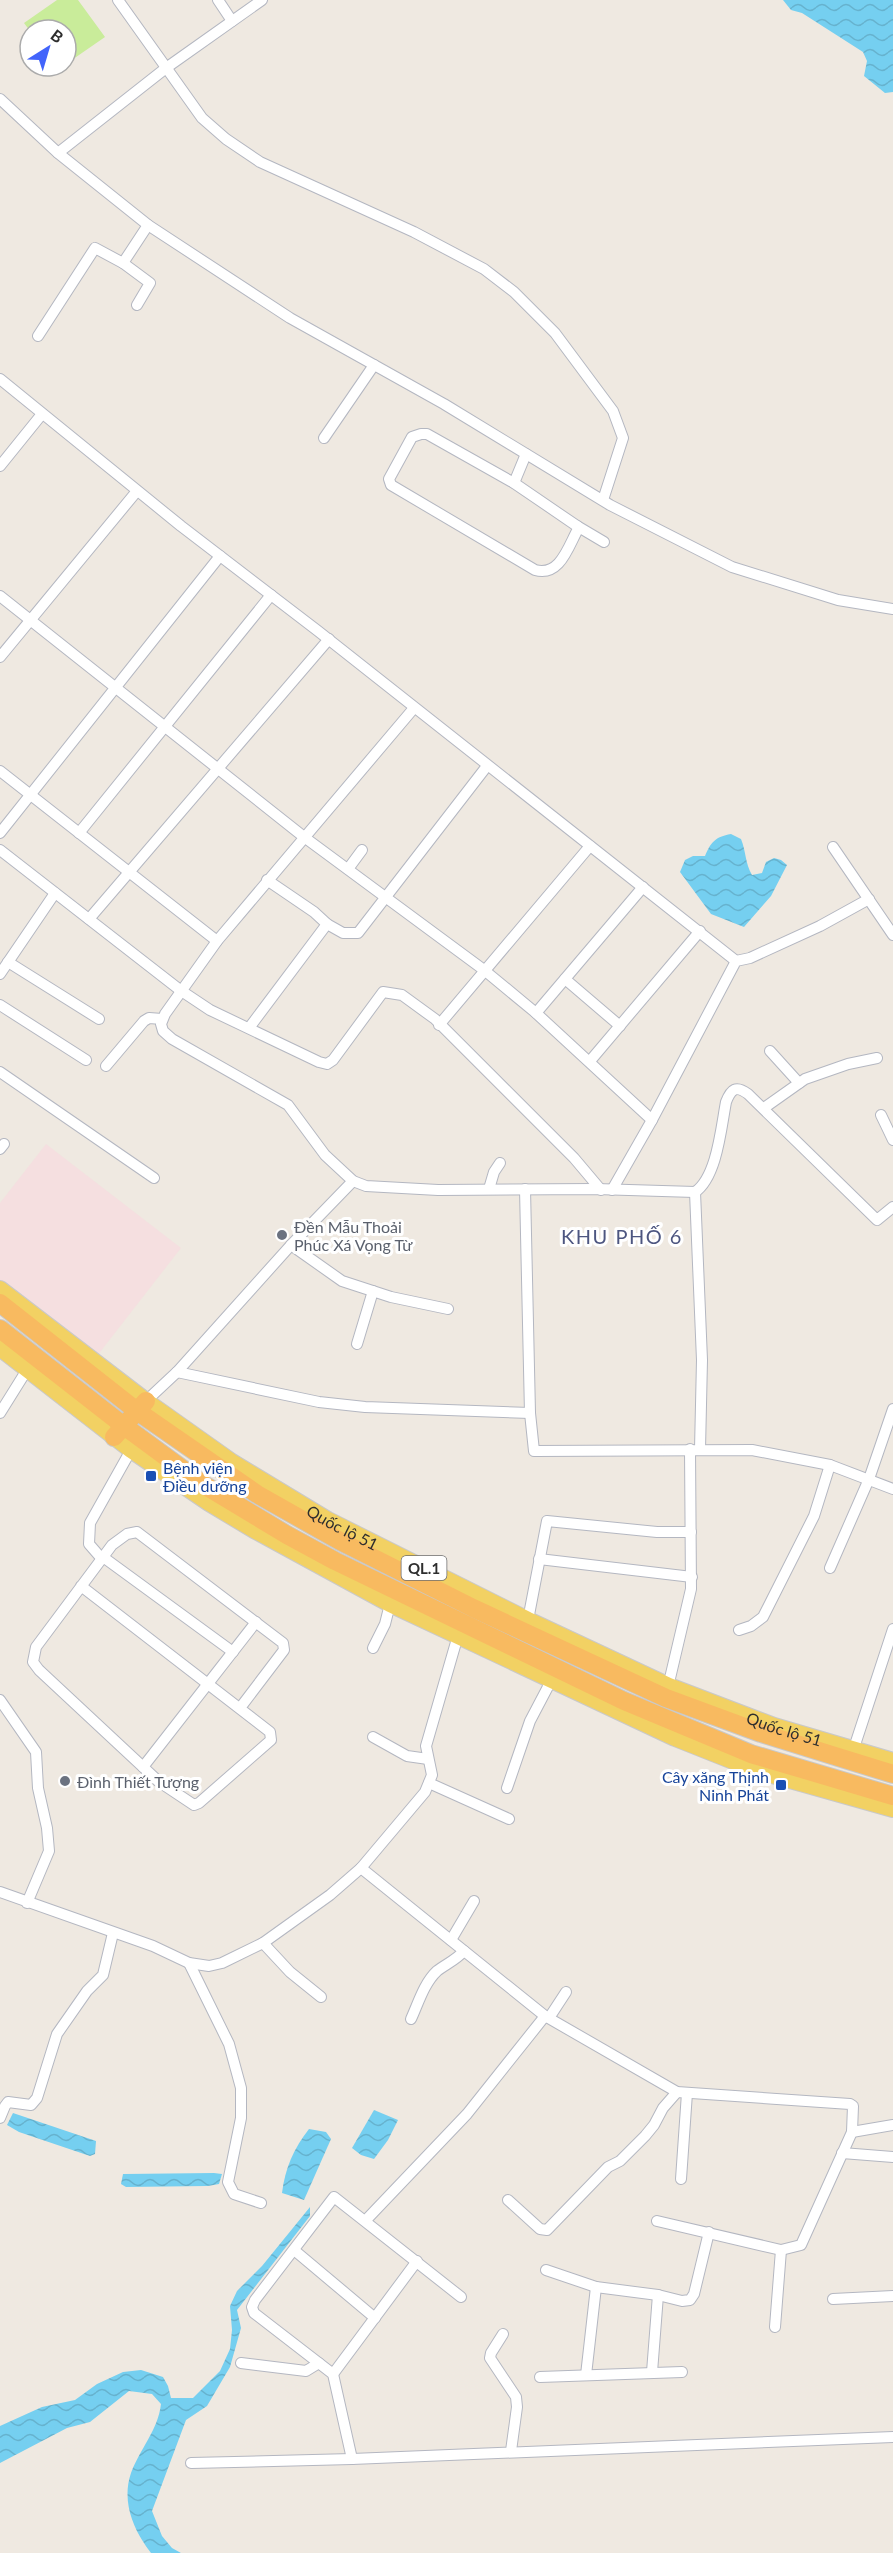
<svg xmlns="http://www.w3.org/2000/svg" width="893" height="2553" viewBox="0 0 893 2553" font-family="Lato,sans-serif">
<defs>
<pattern id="water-waves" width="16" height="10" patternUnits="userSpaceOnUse" patternTransform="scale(1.5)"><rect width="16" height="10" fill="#75cff0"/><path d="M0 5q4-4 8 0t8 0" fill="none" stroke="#66b2ce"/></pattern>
</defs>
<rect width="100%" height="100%" fill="#efe9e1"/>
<polygon fill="#f5dfe0" points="46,1144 181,1248 97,1356 0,1282 0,1203"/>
<polygon fill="#c9ec9a" points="57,0 78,0 105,37 66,64 66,30 30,31 24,23"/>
<g fill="url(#water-waves)">
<polygon points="783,0 893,0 893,92 885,93 864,76 867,61 863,52 802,13 791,10"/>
<path d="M731,834L741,839C746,851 745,863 752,875L762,873L766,862L774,858L781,860L787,865L771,896L744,927L711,914L680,872L685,860L693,856H705C711,842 715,837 731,834Z"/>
<polygon points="374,2110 398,2120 388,2140 374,2159 361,2155 352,2148"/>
<polygon points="13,2113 96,2141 95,2154 90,2156 19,2132 7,2125"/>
<path d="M309,2129L326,2132L331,2139L304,2200L282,2193C285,2168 294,2148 309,2129Z"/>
<polygon points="123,2174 214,2173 222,2174 219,2184 208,2186 126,2187 121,2184"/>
<path d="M310,2207V2216L237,2310L241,2328L230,2367L207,2406L186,2420L152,2511L162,2536L172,2548L181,2553H151C134,2531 121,2502 131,2473C140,2449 158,2430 161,2404L152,2394L129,2391L90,2422L67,2428L0,2463V2426L42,2407L75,2400L97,2384L123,2372L141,2370L163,2377L168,2386L171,2398H193L220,2371L230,2349L232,2330L230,2306L237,2291L262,2266Z"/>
</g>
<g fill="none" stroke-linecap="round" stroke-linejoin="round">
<defs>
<g id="minor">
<polyline points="118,0 202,118 226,139 260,162 414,232 484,269 514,292 555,333 613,411 623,438 603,500"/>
<polyline points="218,0 232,21"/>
<polyline points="0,99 58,153 148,225 290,318 444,404 610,505 732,567 838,600 893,609"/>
<polyline points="58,153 166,68 262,0"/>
<polyline points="123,263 148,225"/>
<polyline points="38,336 95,248 123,263 150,283 137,305"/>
<polyline points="0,379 181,526 318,631 736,961"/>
<path d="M421,434H427L514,483L577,526L578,529C568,547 560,577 535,570L391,485L389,479L412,437Z"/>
<polyline points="324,438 374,365"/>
<polyline points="0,466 42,414"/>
<polyline points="514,483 526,454"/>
<polyline points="577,526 604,542"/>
<polyline points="0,596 304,837 484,970 536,1013 652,1120"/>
<polyline points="0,657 137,491"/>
<path d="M414,708L217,941L165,1014L161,1024L163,1031L172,1039L288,1105L325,1155L353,1181L366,1186L438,1190L596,1189L695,1192C717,1177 721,1128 726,1102C731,1089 736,1085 748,1094L877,1220L893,1207"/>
<polyline points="0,771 217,941"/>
<polyline points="0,833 220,556"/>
<polyline points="79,833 271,595"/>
<polyline points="833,847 893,935"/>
<polyline points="0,850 180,990 210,1010 319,1062 327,1064 333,1060 383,992 402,995 435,1019 574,1158 601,1190"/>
<polyline points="348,869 362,850"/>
<polyline points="267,880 314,912 327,924"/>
<polyline points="89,919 329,639"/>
<polyline points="8,962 99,1019"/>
<polyline points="0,974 55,893"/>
<polyline points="565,979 620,1026"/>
<polyline points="0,1005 86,1060"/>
<polyline points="536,1013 643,887"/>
<polyline points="439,1025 590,846"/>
<polyline points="249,1028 327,924 343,933 358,933 487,766"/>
<polyline points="770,1051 799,1083"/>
<polyline points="590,1061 700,931"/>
<polyline points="106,1066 144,1021 149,1018 162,1019"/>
<polyline points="0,1072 154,1178"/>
<polyline points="764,1108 805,1079 848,1064 877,1058"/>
<polyline points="881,1115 893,1140"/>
<polyline points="0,1149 4,1144"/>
<polyline points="489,1189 494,1172 500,1163"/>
<polyline points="525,1189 530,1413 534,1451 752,1450 830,1465 893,1489"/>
<polyline points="612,1190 652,1120 736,961 750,958 820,926 869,899"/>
<polyline points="695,1192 702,1360 700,1449"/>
<polyline points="291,1245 342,1281 391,1297 448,1309"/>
<polyline points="357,1344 373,1291"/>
<polyline points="177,1372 319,1402 365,1407 530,1413"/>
<polyline points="146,1401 177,1372 291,1245 353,1181"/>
<polyline points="0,1413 30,1365"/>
<polyline points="103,1557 233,1652"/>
<polyline points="102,1559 89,1544 90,1523 131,1450"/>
<polyline points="539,1559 692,1577"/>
<polyline points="830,1568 869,1479 893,1409"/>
<polyline points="81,1586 270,1732 271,1740 199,1803 194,1805 158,1781 39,1670 33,1662 36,1647 112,1545 127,1534 137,1532 283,1643 284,1650 240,1708"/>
<polyline points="528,1620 547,1521 657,1532 691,1532"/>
<polyline points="739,1630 751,1626 763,1617 814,1516 830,1465"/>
<polyline points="373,1648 385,1624 390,1604"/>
<polyline points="667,1691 691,1589 690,1449"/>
<polyline points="0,1700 36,1752 38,1788 47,1828 49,1851 27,1903"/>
<polyline points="373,1737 407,1756 428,1759"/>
<polyline points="852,1754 893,1629"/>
<polyline points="143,1767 256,1622"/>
<polyline points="429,1783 509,1819"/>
<polyline points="507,1788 530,1721 551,1681"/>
<polyline points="361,1868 545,2016 677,2092 850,2104 853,2106 852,2132 801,2245 781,2250 657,2221"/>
<polyline points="0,1892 153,1946 189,1963 209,1966 222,1963 263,1943 330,1895 361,1868 425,1792 432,1775 426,1746 459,1632"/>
<polyline points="451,1940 474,1901"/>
<polyline points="263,1943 290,1972 321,1997"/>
<polyline points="189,1963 229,2044 241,2088 241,2118 228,2182 234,2194 261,2203"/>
<polyline points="549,2018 566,1992"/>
<path d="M411,2019C418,2004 424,1983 437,1971C446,1964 456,1960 464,1951"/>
<polyline points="0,2118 5,2106 8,2102 31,2105 37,2098 57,2034 87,1991 103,1975 113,1933"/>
<polyline points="852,2132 893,2125"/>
<polyline points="842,2153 893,2157"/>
<polyline points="681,2179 687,2093"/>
<polyline points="508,2200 540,2229 547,2230 608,2167 620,2161 645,2136 654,2125 663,2108 677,2092"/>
<polyline points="366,2220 467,2114 545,2016"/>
<polyline points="294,2250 375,2318"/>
<polyline points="546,2270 596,2287 658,2295 682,2301 690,2300 694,2294 709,2232"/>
<polyline points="833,2299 893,2296"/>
<polyline points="775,2327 781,2250"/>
<polyline points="503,2334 491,2353 490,2358 516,2397 517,2407 511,2451"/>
<polyline points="241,2363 306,2371 319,2363"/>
<polyline points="652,2372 658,2295"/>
<polyline points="333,2374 417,2261"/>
<polyline points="586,2375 596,2287"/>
<polyline points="540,2377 682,2372"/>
<polyline points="352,2459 333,2374 254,2313 252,2307 255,2300 334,2197 461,2297"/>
<polyline points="191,2463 352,2459 893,2437"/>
</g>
<g id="primary">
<path id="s1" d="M0,1289L146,1401L232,1462L328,1520L528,1620L669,1686L774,1726L893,1761"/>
<polyline points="0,1348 131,1450 209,1503 254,1530 390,1604 675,1738 758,1771 893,1809"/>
</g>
<g id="trunk">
<polyline points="0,1303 137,1411 257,1494 340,1541 473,1608 666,1698 761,1733 893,1774"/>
<polyline points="0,1329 124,1426 204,1485 287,1535 335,1561 624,1701 751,1754 893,1796"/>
<polyline points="114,1437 146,1401"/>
</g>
</defs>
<use href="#minor" stroke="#b4b7c1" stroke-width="12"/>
<use href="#primary" stroke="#c9c9c9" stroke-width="18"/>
<use href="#trunk" stroke="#c9c9c9" stroke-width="20"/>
<use href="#minor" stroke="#fff" stroke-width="10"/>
<use href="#primary" stroke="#f2d163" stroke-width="16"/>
<use href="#trunk" stroke="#f8ba60" stroke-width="18"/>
</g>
<g fill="#6b7280" stroke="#fff" stroke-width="2">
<circle cx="282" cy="1235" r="6"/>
<circle cx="65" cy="1781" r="6"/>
</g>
<g fill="#1a4fb4" stroke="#fff" stroke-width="2">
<rect x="145" y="1470" width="12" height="12" rx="3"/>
<rect x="775" y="1779" width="12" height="12" rx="3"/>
</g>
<g text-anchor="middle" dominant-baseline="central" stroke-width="6" stroke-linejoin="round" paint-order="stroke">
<rect fill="#fff" stroke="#6d6d6d" stroke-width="1.5" x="401.5" y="1556" width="45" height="24" rx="4.5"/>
<g font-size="15" font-weight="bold" fill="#2e2e2e">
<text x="424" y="1568">QL.1</text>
</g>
<g font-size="16" fill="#5b616d" stroke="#fff" text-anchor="start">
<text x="294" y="1226">Đền Mẫu Thoải<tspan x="294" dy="18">Phúc Xá Vọng Từ</tspan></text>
<text x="77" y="1781">Đình Thiết Tượng</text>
</g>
<g font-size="16" fill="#164399" stroke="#fff" text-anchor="start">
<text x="163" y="1467">Bệnh viện<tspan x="163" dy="18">Điều dưỡng</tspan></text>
<text x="769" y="1776" text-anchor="end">Cây xăng Thịnh<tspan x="769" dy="18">Ninh Phát</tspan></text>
</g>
<g font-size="16" fill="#2e2e2e" stroke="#fff">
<text stroke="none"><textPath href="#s1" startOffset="418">Quốc lộ 51</textPath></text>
<text stroke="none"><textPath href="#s1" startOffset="904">Quốc lộ 51</textPath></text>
</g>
<g font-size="20" letter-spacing="1.5" fill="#4d5680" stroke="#fff">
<text x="622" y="1236">KHU PHỐ 6</text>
</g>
</g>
<g transform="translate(48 48) rotate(37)"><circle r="28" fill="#ffffff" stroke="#ababab" stroke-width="1.5"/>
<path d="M0-4.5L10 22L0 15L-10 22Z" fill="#4264fb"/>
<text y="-9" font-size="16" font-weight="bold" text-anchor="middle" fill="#2e2e2e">B</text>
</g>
</svg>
